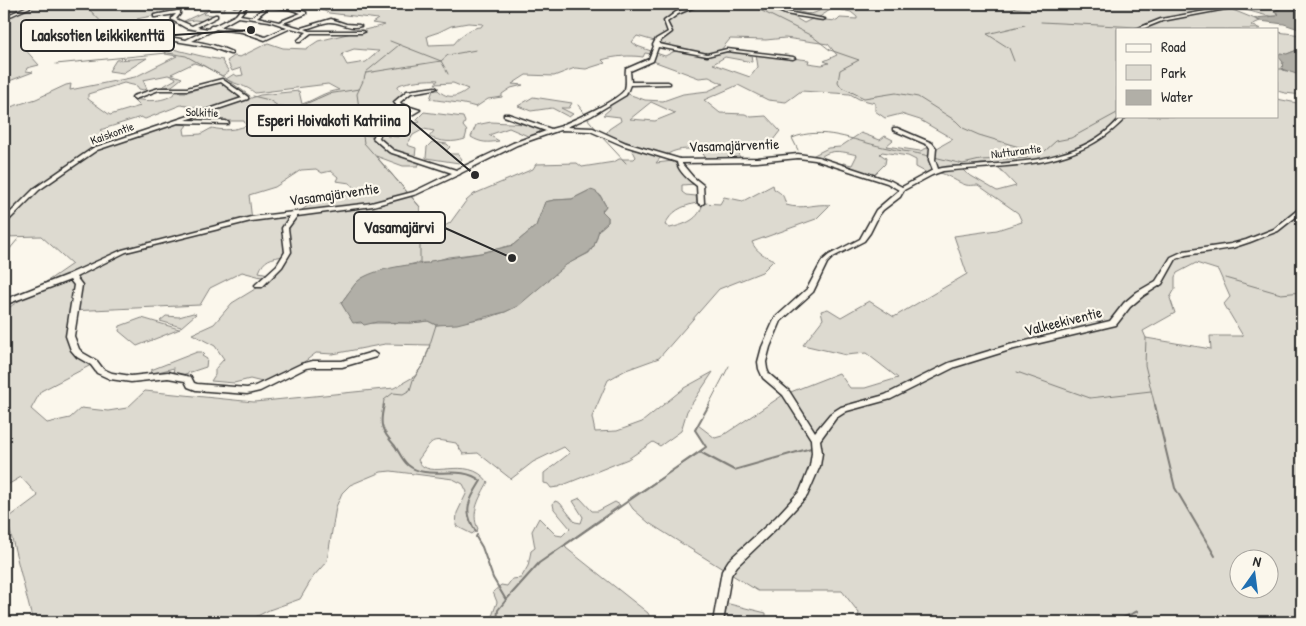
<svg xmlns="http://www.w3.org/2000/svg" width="1306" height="626" viewBox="0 0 1306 626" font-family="'Patrick Hand',sans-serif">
<rect width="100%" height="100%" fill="#fbf7ec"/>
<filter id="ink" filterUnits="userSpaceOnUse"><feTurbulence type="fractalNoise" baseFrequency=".02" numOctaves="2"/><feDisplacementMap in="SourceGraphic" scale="10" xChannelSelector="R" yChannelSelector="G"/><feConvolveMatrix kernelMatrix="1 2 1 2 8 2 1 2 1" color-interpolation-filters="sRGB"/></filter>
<g filter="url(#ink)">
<g fill="#dddad0" stroke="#84827e" fill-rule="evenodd">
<path d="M4,4H157L166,13L137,19C142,22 162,26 166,26C171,25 174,24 178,24L132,36C146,43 158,45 173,49C190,53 206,58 223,60L222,61L229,72L222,76L204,66L194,63L171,74L182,78L172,86L160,88L176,79L175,77L168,75L143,80L147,89L144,90L139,89L137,86L124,83L88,94V99L110,115L140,106L133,99C147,101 165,103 176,92H187L221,82L241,98L210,110L181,105L145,119L141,117L100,130L115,142L177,123L187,125L184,129L185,135L201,134L212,128C225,131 234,130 246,126L244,121H185L260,95L299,91L302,104C317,99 323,92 339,90L328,84L255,93C246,85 236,85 226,79L234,74L237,76L243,75L241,68L232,71L227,61L234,56L240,57L268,43L283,48L306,49L318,41L385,25L372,23L378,19L329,13L307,4H762L789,14L804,23L812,19L837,21L840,18L857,19V17L851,12L833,8L818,18L780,10V8C794,6 807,20 820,10L800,4H1302V10L1285,7L1277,9L1278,16C1262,18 1249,7 1233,10L1260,21L1251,25L1261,29H1117V116H1277V99L1302,104V622H857L859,613L842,591H758L649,523L633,509L627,500L701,452L706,447L695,430L698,425L715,438L722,436L783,395L839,373L850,388H865L898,378L866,353L846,355L803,345L823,319L821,311L828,309L841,317L869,301L894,317L967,274L954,236L997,230L1022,222L1018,213L978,185C974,185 969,186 966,185C953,181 941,168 927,173L916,167V160L908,156L882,152L880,154L886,158L885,164L873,176L842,165L843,163L852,165L857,155C844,152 832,148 821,157L812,156L828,148L840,147L861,133L880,140L885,136L893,140L886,146L920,151L934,145L937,148L953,139L920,120L901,114L885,118L875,111V103L859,99L850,94L801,91L786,102L768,100L738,85L704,100L720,113L745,114L751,117L766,116L780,131L773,140L765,145L740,144L736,150L741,159L707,160L700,149C687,149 675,148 665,156L606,134L609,129L621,121L620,117L603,115L610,109V104L628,94L645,100L663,101L683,94L708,91L723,84L709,77L699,78L653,61L656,53L665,56L677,50L687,53L689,51L637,36L632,42L637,46L651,51V54L645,53L643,57C630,55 615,56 602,60L605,63L586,69L575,68L554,76L526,75L512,84L523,85L511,88L502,94V97L488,99L476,107C459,102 447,102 430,99L433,90H438C448,100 458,97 468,89L453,83L435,84L438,80C430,79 407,81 399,85L397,88L404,93L396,100L395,104L411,110L410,113H372L360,116L363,135L373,136V139L389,151L420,163L418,166H403L376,156L420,207V231L439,229L450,223L466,201L474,194L533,169L536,164L577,163L582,167L614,162L619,159H634L636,157L632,149L661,157L656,163L673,161L695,184L682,185V192L686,195L696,196L697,203C682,206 671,211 665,225L670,228C686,224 699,220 703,203L720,204L724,197L743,201L773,185L774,189C784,195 783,195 786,205C803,210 815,203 830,205L816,219L752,242C756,252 765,256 774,260L762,272L719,289L659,358L626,370L608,380L592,417L595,432L617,431L642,422L684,388L713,372L687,411L681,431L660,446L653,442L628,459L558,487L551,488L548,484L544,483V473L570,453L564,447L533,462L511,479L478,453L463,454L456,443C428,438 434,439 418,460C428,483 467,453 488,482C480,497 470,512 478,529L472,534L456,526L457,513L467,492L463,484L453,479L391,471L381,472L350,485L342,493L336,507L327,561L313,577L300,599L269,610L246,622H30L32,618L7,519L38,496L21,477L4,487V311L72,264L41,236L4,237V109L36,99L66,85L71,84L70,90L135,77L177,56L165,54L166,52L110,31L103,25L23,47L39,65L27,68L26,71L33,72L4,83ZM468,23L483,24L481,27C471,27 460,36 454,44L429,45L427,36L439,32L451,26ZM785,38L828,44L837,55L824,61L829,63L822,65L808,63L809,60L756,54L758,67L750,77L713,64L725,57L752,62L751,54L721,50L730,39L766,40ZM354,49L378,51H379L366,62L347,65L342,56L343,53ZM651,102L675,113L655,121L630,119ZM997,166L1016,186L997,191L966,173L962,169ZM316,169L322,173L331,171L338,177L336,181L350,183L358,193L312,203L299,212L287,232L290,249L284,264L260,286L232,303L214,324L192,334L215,346L224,359L215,369V375L211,381L234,383L250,379L262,382L300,365L316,353L333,354L385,344L430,345L424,363L415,376L394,388L254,402L145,391L127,408L108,411L81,408L70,418L47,423L31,409L41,391L91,365C64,351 66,339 70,311L200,305L210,288L242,272L265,278L269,274L259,272C264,259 271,258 284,256V243L290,217L252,220L249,195L275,187L301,170ZM590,190L600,195L606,206L602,211L608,217V222L599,230L594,246L589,253L565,265L517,306L505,312L487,318L436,325L428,321L411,323H356L341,303L349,292L362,278L382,271L417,263H429L448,257L481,253L513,245L536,226L545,202L554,200L572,199ZM1196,263L1218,270L1230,297L1224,304L1243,336H1210L1211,349L1146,338L1143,331L1175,313L1170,298L1175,289V277L1177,273ZM1238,558H1268V588H1238Z"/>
<polygon points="212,4 232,4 226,5 224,10 209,10 203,14 214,15 205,21 194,20 182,22 210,9 208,6"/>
<polygon points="1277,32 1302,35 1302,48 1287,54 1283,62 1283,70 1296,73 1302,76 1302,95 1285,93 1277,91"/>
<polygon points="147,58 123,73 109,71 116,60"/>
<polygon points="533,97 572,103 569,108 561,108 573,114 569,117 552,108 531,111 518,106"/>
<path d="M424,112L463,117L465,122L463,126L467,131L465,139C453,143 441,142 429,137L434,131L424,129L413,135L407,145L416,148L415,157L412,158L388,148L378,138C381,132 385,129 393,130L387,136L399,137L410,124L420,122L419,120H416Z"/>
<path d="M491,122L526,124L543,130L530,137L509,128L489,135L499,141C487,143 481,143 471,137L476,125Z"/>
<polygon points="432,142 447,144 450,147 446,151 450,154 458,154 462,159 459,163 426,158 427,147"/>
<polygon points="193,313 196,314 181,327 160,321 166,316 179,317"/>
<polygon points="142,318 179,329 180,329 137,346 119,331 120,326"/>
<polygon points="197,352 202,352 204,354 202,356 207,359 206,367 182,375 173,373 174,368 150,374 151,370"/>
<polygon points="580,498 592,511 598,511 615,502 620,505 565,544 566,548 648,613 652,622 490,622 497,602 493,592 501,585 507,586 512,579 521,578 528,566 531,551 535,548 532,531 539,518 556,535 562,536 570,528 554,509 553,504 555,501 560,503 575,522 581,523 583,517 573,501"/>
<polygon points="725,603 766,613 766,622 721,622"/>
</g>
<g fill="#b1afa7" stroke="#7b7a75">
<polygon points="1285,7 1302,10 1302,30 1284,24 1260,21 1254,18 1277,16 1279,14 1274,11"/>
<polygon points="1302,48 1302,76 1282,69 1283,62 1278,56 1280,53 1287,54"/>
<path d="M590,190C600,191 601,199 606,206L602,211L608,217V222L599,230L594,246L588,253L566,265L518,306L505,312L457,324L436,325L428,321L411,323L377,322L364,325L361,322L353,323L341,303C346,297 350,290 355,284C367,269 411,264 429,263L430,261L481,253L513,245L536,226L545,202L554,200L572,199Z"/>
</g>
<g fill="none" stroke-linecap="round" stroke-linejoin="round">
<g stroke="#7b7a75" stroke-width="1">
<polyline points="77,4 85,5 110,31 166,52"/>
<polyline points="748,4 812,36 830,50 859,60 840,70 838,82 841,87 864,98 896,93 918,97 956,121 963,128 979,135 1029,150"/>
<polyline points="1009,4 1014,8 1028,10"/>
<polyline points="1259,4 1278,8"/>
<polyline points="1041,22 1137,27"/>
<polyline points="390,41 441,61 445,68"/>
<polyline points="168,53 186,56 224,77"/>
<polyline points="1014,61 1009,48 987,34 1025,25"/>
<polyline points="56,64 167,53"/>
<polyline points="1277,69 1282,69"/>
<polyline points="446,70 448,74"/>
<polyline points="366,73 441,61 448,55 476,50"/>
<polyline points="225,78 250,96"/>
<polyline points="364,79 366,72 399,45"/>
<polyline points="363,81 357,94 364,143 408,193"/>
<polyline points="253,96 269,100 278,106 293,107 301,106 328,94 359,89"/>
<polyline points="578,105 585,114"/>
<polyline points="587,118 597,130"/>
<polyline points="600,135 626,163"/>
<path d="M798,150L792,138C823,126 852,140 883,147C898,151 914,152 929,156"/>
<polyline points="1045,151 1056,141 1071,138 1117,113"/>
<polyline points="934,157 963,164 980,160 1027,158 1030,154"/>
<polyline points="411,196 420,207 420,263"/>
<polyline points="4,256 18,239"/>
<polyline points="1225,278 1281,294 1302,292"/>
<polyline points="1146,338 1145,365 1155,406"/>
<polyline points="1017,372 1090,398 1151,391"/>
<polyline points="383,406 384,400 393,393 403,394 410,390 413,380 424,363 436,325"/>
<polyline points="708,406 729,366"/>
</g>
<g stroke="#7b7a75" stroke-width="2">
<path d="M384,405C379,425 381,430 395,446C399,452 402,460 408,465C428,482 459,463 481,481C469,500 462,510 476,532"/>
<polyline points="1155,405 1175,488 1215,556"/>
<polyline points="702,453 734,470 811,448"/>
<polyline points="477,535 476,537 482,547 493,578 506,600 498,610 497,622"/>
<polyline points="506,600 539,563 706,447 695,430 709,405"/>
<polyline points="1114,622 1138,611"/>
</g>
<defs>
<g id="minor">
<polygon points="32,4 37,4 4,19 4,17"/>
<path d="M233,4H249L240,15L252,17L268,5L290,7L306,12V14L283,23L301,28L331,19L346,24L359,25L361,26C349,30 339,21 329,22C321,23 313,27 305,29L310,31H362L364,32L362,33H311L300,42H298V40L307,32L291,28L265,40L242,32L216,29L192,41C206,43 219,46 232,52V54H230L211,47L163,39L151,35L153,34L186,40L204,31L186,28L172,20V18L176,14L155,17H154V15L176,11L178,6H180V14L176,19L192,26L215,15H217V17L197,27L208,29L211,26H214L236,15L244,5L234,6L232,5ZM269,7L289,9L301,13L279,22L257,17ZM238,17L269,21L287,27L265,37L243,30L220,27Z"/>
<path d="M697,4H709L697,6L678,14L667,22L672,32L660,41L659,44L707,54L727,49L793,57L795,58L793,59L727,51L707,56L658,47L653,61L630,71L631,82H668L670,83V84L630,85L626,95L591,116L567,127L593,128L626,143L680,159L757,158L798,154L818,157L891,181L902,187L933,170L929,160L930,148L928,145L893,130V128H897L932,143L936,148L935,160L938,169C949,166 961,167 972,166C1018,162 1071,161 1108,130C1113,126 1117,121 1122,116H1127C1078,171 1009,164 943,171L932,175L904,190L900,197L883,210L879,215L870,233L864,241L833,257L827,263L813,292L781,321L770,347L766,362L767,369L769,374L789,391L815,432L830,414L841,407L885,395L949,363L1009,345L1110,321L1124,303L1137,292L1156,281L1171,257L1184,251L1231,244L1246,240L1274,229L1300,208L1302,207V212L1278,231L1250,242L1232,248L1186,255L1176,259L1162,284L1143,296L1130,307L1116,325L1010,350L955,367L891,399L847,411L836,418L820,440L822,453L820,466L807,496L782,523L737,566L731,575L723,622H713L722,571L729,560L776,517L800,491L810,466L812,453L811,439L783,395L763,378L759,369L758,362L762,347L775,318L807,289L822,261L829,255L860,239L876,210L897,192L899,190L887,183L815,160L798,158L757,162L682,163V164L693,177L703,185L704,203L701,205L698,203L697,186C689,180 678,171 677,162L622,145L590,131L560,130L517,145L461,173L460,174L417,194L373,206L297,216L288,228L291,252L282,267L262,287H256L255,285L277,265L285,252L282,228L290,216L251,221L126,252L76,277L82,285L74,336L79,349L83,353L97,361L103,369L112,373L131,376L168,372L191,377L194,383L197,384L247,388L255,386L301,364L313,361H342L373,352L377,355L376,357L342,367H313L306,368L260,391L247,394L196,390L188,387L185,381L168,378L131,382L110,379L97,373L91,365L77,357L71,350L66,336L74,285L70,280L4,305V300L67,275L122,250L251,217L371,203L413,192L452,173L389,152L373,138L376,132L413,110L397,106L394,102L407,91L435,87L437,88L435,89L411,93L400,102L401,104L420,110L380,134L379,138L393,150L456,170L513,143L546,131L504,116V114H508L551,129L562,126V125C574,120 621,99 625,89C627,83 625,75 626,69L649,59L654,46L653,45L656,39L668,32L664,21L676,12Z"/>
<polygon points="763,4 768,4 787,12 825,19 823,20 785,14"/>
<polygon points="1245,4 1252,4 1162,21 1142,29 1136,29 1161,19"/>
<polygon points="222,79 248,97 248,99 185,120 226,121 229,123 228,124 178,123 97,150 39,190 6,223 4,224 4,219 35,188 93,148 242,98 221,82 187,90 159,90 135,99 132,97 133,96 159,88 187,88"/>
</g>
</defs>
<use href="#minor" stroke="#2b2b2b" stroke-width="3"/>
<use href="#minor" fill="#fbf7ec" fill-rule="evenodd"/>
</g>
</g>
<g text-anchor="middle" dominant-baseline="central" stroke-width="4.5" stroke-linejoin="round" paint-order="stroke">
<g font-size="12" fill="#2b2b2b" stroke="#fbf7ec">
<text transform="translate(202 112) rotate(2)">Solkitie</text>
<text transform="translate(112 133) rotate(-20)">Kaiskontie</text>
<text transform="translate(1016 151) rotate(-7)">Nutturantie</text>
</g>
<g font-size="15" fill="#2b2b2b" stroke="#fbf7ec">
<text transform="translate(734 145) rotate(-2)">Vasamajärventie</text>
<text transform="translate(334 194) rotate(-8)">Vasamajärventie</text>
<text transform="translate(1063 321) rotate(-14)">Valkeekiventie</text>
</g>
</g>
<path fill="none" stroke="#2b2b2b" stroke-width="2" d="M251 30L174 35M475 175L410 120M512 258L445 228"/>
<g fill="#2b2b2b" stroke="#fbf7ec" stroke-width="2">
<circle cx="251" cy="30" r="5"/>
<circle cx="475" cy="175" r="5"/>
<circle cx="512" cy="258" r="5"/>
</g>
<g fill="#fbf7ec" stroke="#2b2b2b" stroke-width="2">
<rect x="21" y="20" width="153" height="31" rx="5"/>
<rect x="247" y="105" width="163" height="31" rx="5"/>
<rect x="354" y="212" width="91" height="31" rx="5"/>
</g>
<g font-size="16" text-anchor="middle" font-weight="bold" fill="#2b2b2b">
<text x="98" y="41">Laaksotien leikkikenttä</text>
<text x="329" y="126">Esperi Hoivakoti Katriina</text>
<text x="399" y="233">Vasamajärvi</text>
</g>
<rect width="1306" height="626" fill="none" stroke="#fbf7ec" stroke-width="20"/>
<rect x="10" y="10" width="1286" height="606" fill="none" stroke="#2b2b2b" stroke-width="2" filter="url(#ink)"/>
<rect x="1116" y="28" width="162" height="90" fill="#fbf7ec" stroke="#a8a59f"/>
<rect x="1126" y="44" width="25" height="8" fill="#fbf7ec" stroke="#a8a59f"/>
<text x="1161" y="52" font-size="15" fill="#2b2b2b">Road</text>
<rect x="1126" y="65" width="25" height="15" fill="#dddad0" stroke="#a8a59f"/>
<text x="1161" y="78" font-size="15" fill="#2b2b2b">Park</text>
<rect x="1126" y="90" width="25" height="15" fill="#b1afa7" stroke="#a8a59f"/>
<text x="1161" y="102" font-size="15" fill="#2b2b2b">Water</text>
<g transform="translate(1254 574) rotate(14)"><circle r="24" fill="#fbf7ec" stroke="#a8a59f"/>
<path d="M0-4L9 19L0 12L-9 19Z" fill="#1f6fb2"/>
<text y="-8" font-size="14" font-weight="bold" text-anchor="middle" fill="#2b2b2b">N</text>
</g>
</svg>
